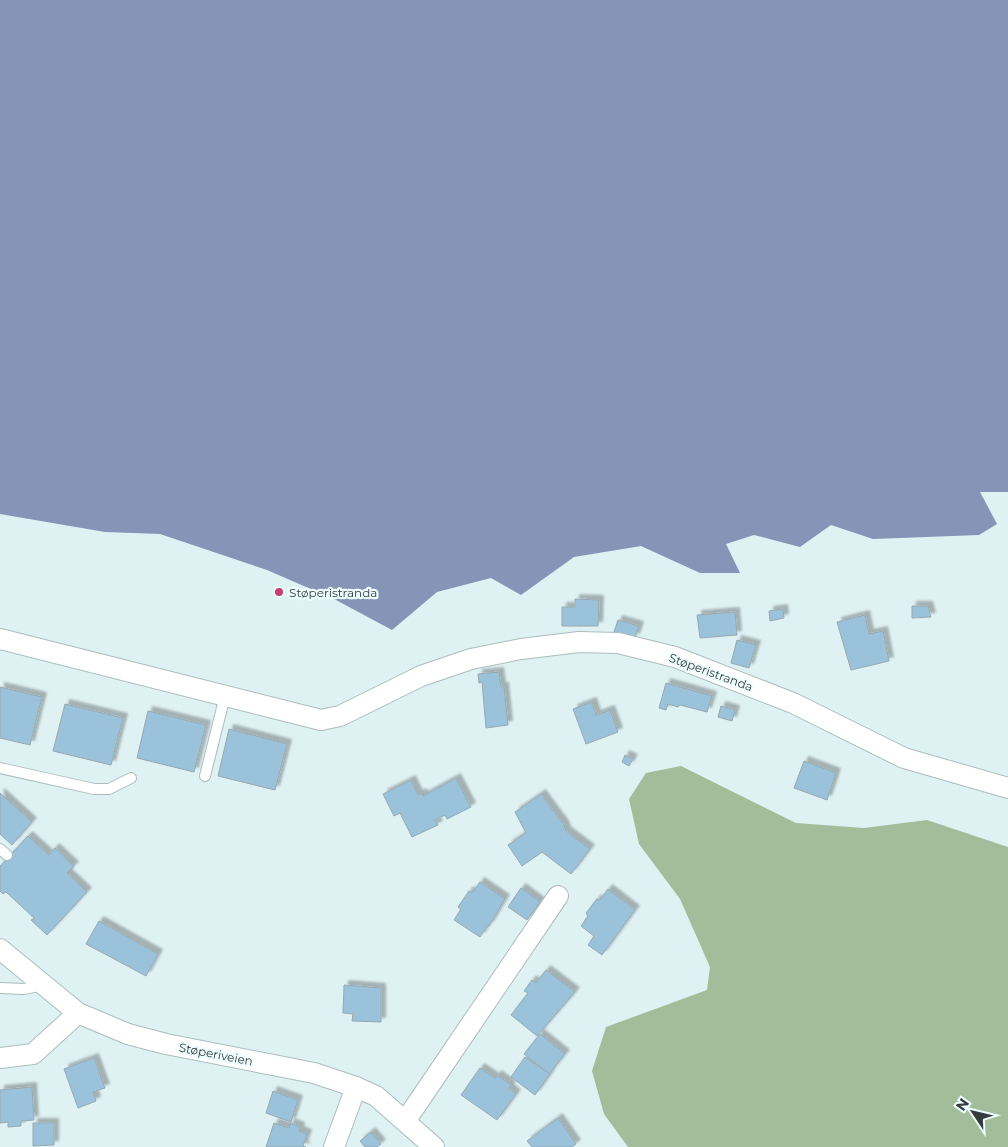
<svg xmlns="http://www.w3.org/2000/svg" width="1008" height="1147" viewBox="0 0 1008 1147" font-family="Montserrat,sans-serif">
<defs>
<filter id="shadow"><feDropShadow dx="4.5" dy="-4.5" stdDeviation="1" flood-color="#0004"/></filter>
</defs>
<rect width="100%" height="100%" fill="#def1f3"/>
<polygon fill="#a3bd9a" points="681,766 796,823 864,828 927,820 1008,847 1008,1147 628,1147 604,1114 592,1071 606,1027 707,990 710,967 680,899 639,844 629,799 646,773"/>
<polygon fill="#8594b7" points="0,0 1008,0 1008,492 980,492 997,524 979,535 873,539 831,525 800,547 754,535 726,544 740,573 700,573 641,546 574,557 521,595 491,578 437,592 392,630 336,600 267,570 160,534 105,532 0,514"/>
<g fill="#9ac2db" stroke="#99a8b0" filter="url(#shadow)">
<polygon points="575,599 599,600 598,626 562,626 562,607 575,607"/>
<polygon points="912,606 928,606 931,617 912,618"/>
<polygon points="783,609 784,618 770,621 769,611"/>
<polygon points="735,612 737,635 700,638 697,615"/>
<polygon points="865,615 869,634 883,631 889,661 851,670 837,622"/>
<polygon points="618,620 639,626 635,638 614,632"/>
<polygon points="737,640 756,645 749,668 731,663"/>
<polygon points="499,672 501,687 504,687 508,725 486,728 482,682 479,683 478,674"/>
<polygon points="666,683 712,696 707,712 680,705 678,707 668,704 666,710 659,708"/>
<polygon points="0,687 42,697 30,745 0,738"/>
<polygon points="592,702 596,715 610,710 618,732 586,744 573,709"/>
<polygon points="65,704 123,718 111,765 53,751"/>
<polygon points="721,706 735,710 732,721 718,717"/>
<polygon points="148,711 206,725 194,772 137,758"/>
<polygon points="229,729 287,744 275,790 218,776"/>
<polygon points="625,755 633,759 629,766 622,762"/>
<polygon points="804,761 836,773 827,800 794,788"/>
<polygon points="456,778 471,807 447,819 445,815 435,820 438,825 412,837 400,813 394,816 383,794 411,780 418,795 422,793 423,796"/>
<polygon points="0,793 32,822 12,845 0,834"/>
<polygon points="541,794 564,825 566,831 590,849 571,874 542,852 522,866 508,845 526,833 515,812"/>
<polygon points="28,836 49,855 55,848 74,866 67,873 87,892 47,935 31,920 34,918 6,892 3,894 0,891 0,866"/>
<polygon points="480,882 505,899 489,926 488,925 480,937 454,920 461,909 458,907 469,891 472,893"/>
<polygon points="521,888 540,902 527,920 508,907"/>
<polygon points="608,889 635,910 602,955 588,945 594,936 581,926 588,916 586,913 597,899 599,901"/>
<polygon points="99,921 158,954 146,976 86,944"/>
<polygon points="546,970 575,992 537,1036 511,1015 528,993 524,991 532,980 536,983"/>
<polygon points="344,985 381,988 381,1022 352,1021 353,1014 343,1013"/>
<polygon points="540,1034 565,1054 549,1074 524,1054"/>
<polygon points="525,1057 550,1074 535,1095 511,1077"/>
<polygon points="94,1058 105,1088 93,1092 96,1101 78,1108 64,1069"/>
<polygon points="480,1068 495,1078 497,1075 511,1085 509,1088 516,1094 497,1120 461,1095"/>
<polygon points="32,1087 34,1120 21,1121 21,1126 8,1127 8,1122 0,1123 0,1090"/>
<polygon points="273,1091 298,1100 291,1122 266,1113"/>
<polygon points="558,1118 576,1144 572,1147 532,1147 527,1141"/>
<polygon points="33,1123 54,1123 54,1145 33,1146"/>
<polygon points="274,1123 289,1128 290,1123 300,1127 299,1131 307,1134 303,1146 306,1147 266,1147"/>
<polygon points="371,1132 381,1144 377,1147 365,1147 360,1141"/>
</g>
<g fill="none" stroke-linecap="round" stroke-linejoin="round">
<defs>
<g id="service">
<polyline points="0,768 94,789 109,789 131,778"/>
<polyline points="205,776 225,696"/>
<polyline points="0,849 7,855"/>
<polyline points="0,988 24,989 43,985"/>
</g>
<g id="minor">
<polyline points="0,639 321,720 340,716 421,676 471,659 521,649 579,642 618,643 675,657 793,703 904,758 1008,788"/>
<polyline points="0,949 78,1013 128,1034 166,1044 314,1073 356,1087 376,1096 434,1147"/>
<polyline points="0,1058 33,1054 78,1013"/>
<polyline points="406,1120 558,896"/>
<polyline points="334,1147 356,1087"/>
</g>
</defs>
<use href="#service" stroke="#abbdbf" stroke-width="12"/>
<use href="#minor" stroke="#abbdbf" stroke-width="22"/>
<use href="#service" stroke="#fff" stroke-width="10"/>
<use href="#minor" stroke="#fff" stroke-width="20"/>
</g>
<circle fill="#cb3e6a" stroke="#eefeff" stroke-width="2" cx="279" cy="592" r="5"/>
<g text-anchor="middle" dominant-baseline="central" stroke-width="4.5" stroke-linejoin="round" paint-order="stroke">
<g font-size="12" fill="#343c3c" stroke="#eefeff" text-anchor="start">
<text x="289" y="592">Støperistranda</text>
</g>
<g font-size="12" fill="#343c3c" stroke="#eefeff">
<text transform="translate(711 672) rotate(20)">Støperistranda</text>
<text transform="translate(216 1054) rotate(11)">Støperiveien</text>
</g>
</g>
<g transform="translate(973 1112) rotate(305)" stroke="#eefeff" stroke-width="4" paint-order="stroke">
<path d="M0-4L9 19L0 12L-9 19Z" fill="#343c3c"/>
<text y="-8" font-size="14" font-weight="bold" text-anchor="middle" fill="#343c3c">N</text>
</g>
</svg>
